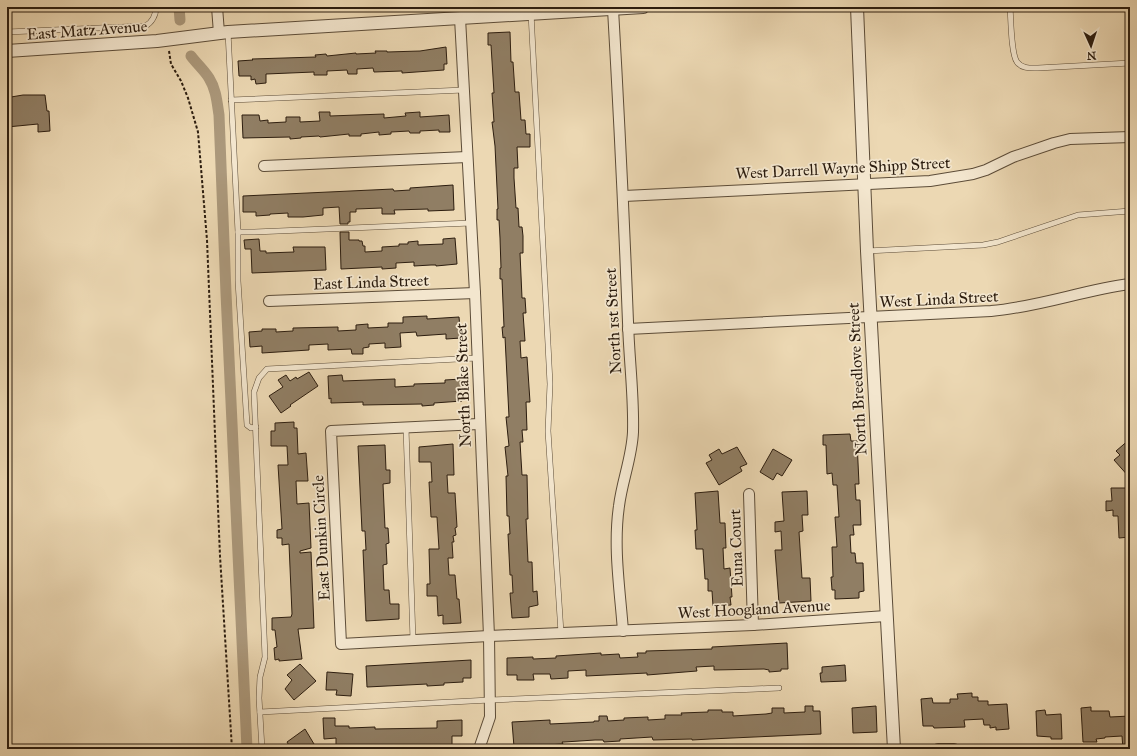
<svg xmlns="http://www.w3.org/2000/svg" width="1137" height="756" viewBox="0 0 1137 756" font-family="'IM FELL Great Primer',serif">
<rect width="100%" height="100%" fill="#ecd8b3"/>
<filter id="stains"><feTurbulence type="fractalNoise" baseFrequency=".005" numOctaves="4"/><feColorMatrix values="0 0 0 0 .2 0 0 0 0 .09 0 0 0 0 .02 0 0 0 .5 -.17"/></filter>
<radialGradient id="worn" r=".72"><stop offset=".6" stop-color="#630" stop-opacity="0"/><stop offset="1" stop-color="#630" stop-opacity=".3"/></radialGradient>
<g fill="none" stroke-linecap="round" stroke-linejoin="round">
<g stroke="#ab987b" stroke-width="11">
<polyline points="179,7 180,20"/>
<path d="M191,56C197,64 204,70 209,78C216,89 217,102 219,115L226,293L247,749"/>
</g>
</g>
<g fill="#907e64" stroke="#2c1d0f">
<polygon points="510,32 511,62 513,62 515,92 519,92 521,120 525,120 526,134 530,134 530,147 517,147 518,168 514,168 514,178 516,208 518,208 519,227 522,227 523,236 523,253 520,253 522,298 525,298 526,313 523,313 525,341 520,341 521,358 527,357 530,402 526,402 527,430 522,430 523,442 520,442 522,475 527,475 528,519 526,519 528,562 532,562 533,592 537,591 538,605 529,607 529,617 512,618 510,593 513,593 512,575 510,575 508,534 510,534 509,516 507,516 506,476 508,476 505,447 509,446 506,417 509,417 505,337 503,338 502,327 504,327 502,279 500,279 500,268 501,268 500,238 499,220 497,220 497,209 498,209 495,146 492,122 494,122 492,93 494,93 491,45 488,45 488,33"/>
<polygon points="446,47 447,64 444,64 444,70 402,73 402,71 374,72 373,68 357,69 357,74 348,74 347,70 327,71 327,75 314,75 314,72 266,74 266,83 256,84 255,79 251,80 251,76 239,76 238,61 253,60 252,59 316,57 315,55 326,54 327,56 356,53 356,54 376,53 375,51 387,51 387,52 420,51"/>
<polygon points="23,95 45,95 47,111 49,111 50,131 38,132 38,124 7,127 8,98 11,98 11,97"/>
<polygon points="319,112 330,112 330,116 384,114 384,118 406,116 405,113 420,112 420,117 449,115 450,132 439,132 439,130 420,131 420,133 410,133 409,131 391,132 391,134 379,135 379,132 361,134 361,136 349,136 349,134 320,137 319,136 301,137 301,138 290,139 290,137 243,138 242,115 259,115 260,121 268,120 268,123 286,122 286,117 300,117 300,122 320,121"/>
<polygon points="453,185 454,210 428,211 428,209 394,210 395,214 382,214 382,208 356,209 356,212 350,212 350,222 348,222 348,224 340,224 339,207 323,208 323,215 303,217 288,217 288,213 270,214 270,215 256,216 256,212 243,212 243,196 393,189 394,191 410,190 410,188"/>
<polygon points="340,232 349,232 349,240 359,240 359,241 362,241 363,246 365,246 365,252 382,251 382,247 399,246 399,244 408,244 408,242 418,241 418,245 443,244 443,239 455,238 457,264 436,266 436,265 431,265 414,266 414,262 396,263 396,268 382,269 382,267 341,269"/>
<polygon points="259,239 260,251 266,251 266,253 294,252 293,247 325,247 326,270 252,273 251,249 245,249 244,240"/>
<polygon points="427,316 427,319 459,317 461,338 446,339 446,334 417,336 416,332 400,333 401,347 385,348 385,343 369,344 369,347 363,348 363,354 352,354 351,349 328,350 328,344 309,345 309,350 262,353 262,346 250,347 249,332 262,331 262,329 276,329 276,332 293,331 293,328 338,327 338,331 356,330 356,325 368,324 368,328 388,327 388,323 403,323 403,317"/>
<polygon points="309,372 318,386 290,405 291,406 281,413 269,396 283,387 278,380 286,375 290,381 296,377 297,379"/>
<polygon points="342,375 343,381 395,379 395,387 414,386 414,384 445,383 445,380 461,379 462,401 434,403 434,405 422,406 422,404 363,405 363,402 331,403 331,398 329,399 328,376"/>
<polygon points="294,422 294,428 297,428 298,454 306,453 308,481 296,481 297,504 309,503 311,548 300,551 300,553 311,552 314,628 298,629 302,659 279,661 279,659 275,660 274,648 277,647 275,630 272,630 272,618 291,617 292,614 289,544 282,545 282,538 277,538 277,530 282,529 278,465 288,465 287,446 271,446 271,431 275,431 275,423"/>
<polygon points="850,434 851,441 857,441 859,484 855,484 856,500 860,500 861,525 853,525 854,535 850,535 851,553 855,553 856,563 863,563 864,591 859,592 859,598 835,599 835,590 832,590 831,577 833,577 832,547 837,547 835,517 839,517 837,485 833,485 832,473 827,474 826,445 823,445 823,435"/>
<polygon points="1130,439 1130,478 1114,460 1120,455 1116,451"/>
<polygon points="453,444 454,475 447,475 448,493 455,493 457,527 455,528 456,535 453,536 454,542 452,542 453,558 448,558 449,575 455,575 457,599 459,599 461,623 443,624 443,615 438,616 437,596 427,596 427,584 430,584 429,549 439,549 437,517 431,517 429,482 432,482 431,462 419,462 419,447"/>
<polygon points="385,445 386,470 390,470 390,483 383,484 385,528 388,528 389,543 386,544 387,564 383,565 384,590 389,590 390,604 399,604 399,619 366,621 363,550 366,550 365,531 362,531 358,446"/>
<polygon points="737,447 747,464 740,467 742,471 719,485 706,463 712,460 709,455 719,449 722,454"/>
<polygon points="773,449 792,460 782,476 777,473 773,480 760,472"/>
<polygon points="1111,488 1130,488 1130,537 1119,538 1118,516 1113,516 1113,510 1106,511 1106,501 1112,501"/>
<polygon points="718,491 720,523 725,523 726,548 723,548 724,569 730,568 732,597 730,597 731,605 713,606 712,591 708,591 708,579 705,579 703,549 696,549 695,530 697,530 695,493"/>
<polygon points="807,491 808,515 802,515 803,531 799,532 802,578 810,578 811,601 779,603 775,550 782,550 781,531 775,532 775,522 784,521 782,492"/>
<polygon points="787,643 788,669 781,669 781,671 769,672 769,670 764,669 714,670 714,666 696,667 697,671 647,675 647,673 586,676 586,670 568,671 568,678 551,679 550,674 533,674 534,680 517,680 517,675 507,675 507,658 533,657 533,659 556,658 556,656 601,653 601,655 619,654 620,658 638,657 637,653 646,653 646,651 712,649 712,647"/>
<polygon points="471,660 471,678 463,678 463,682 444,683 444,685 427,686 427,684 367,687 366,666"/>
<polygon points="300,664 316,681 294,700 285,689 292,680 287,675"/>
<polygon points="845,665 846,681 821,682 820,673 822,673 822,667"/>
<polygon points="327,672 353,674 351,696 336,695 337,690 326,690"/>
<polygon points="972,693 972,697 978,697 978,701 988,701 988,705 1007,704 1009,729 996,730 996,727 990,728 990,725 984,725 983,719 964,720 965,727 934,728 933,726 923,726 921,699 932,698 933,703 950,703 950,699 958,699 957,694"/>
<polygon points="805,706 813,706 813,711 820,711 821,734 710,739 692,740 692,739 653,740 652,737 620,739 620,741 604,742 603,740 595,740 564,742 562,742 563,744 514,747 512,722 550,720 550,724 594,722 594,721 599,721 599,716 607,716 608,721 624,720 624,718 648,717 648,720 665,719 665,715 682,715 681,713 708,712 708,710 722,710 722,712 733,712 733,716 766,714 772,713 772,708 784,708 784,713 805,712"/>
<polygon points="876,706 877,732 853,733 852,708"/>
<polygon points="1091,707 1091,711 1109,711 1110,717 1130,716 1130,749 1123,749 1122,736 1105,737 1105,738 1096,739 1097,742 1083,742 1081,708"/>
<polygon points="1045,710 1046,715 1061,714 1062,739 1051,739 1051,737 1037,736 1036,711"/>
<polygon points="323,718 335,718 335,726 349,726 349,728 375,727 375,729 437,728 437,721 462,720 462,736 452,736 452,748 418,749 354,749 354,747 336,748 336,738 324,739"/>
<polygon points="305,729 317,749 291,749 287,742"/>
</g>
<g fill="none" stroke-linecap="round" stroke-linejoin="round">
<defs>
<g id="service">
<path d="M1010,7C1011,19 1011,54 1017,62C1022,69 1031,68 1038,68L1130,63"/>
<polyline points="531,13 548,344 550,384 548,431 561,633"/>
<path d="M7,32L145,26C152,23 156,15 156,7"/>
<polyline points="228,32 238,232 238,281 247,425 251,428 256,427"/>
<polyline points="231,100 464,90"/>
<polyline points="238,232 254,232 471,223"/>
<polyline points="867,251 983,245 998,242 1078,215 1130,211"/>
<polyline points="406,428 413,640"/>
<polyline points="260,712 490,700 779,688"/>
<polyline points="262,749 259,698 260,677 265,657 254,392 259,378 267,369 477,358"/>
</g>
<g id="minor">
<polyline points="217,7 219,33"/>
<path d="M613,9C619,113 624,218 628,322C629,359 634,395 633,432C632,457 622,481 619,506C613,547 620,590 623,631"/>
<polyline points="460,18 475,293 489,636 490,717 479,749"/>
<polyline points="264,166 467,157"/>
<polyline points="624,196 930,181 973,174 986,170 1013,157 1054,143 1070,139 1130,137"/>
<polyline points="269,301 475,293"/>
<path d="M628,329L991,311C1039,307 1083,290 1130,284"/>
<polyline points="479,424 331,431 341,644 489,636 753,625 886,616"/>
<polyline points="749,494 753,625"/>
<polyline points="938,749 954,749"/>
</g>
<g id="tertiary">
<polyline points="857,7 867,251 894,749"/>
<polyline points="7,51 157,41 228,32 643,7"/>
</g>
</defs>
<use href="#service" stroke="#5c4c38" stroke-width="6"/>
<use href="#minor" stroke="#5c4c38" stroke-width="12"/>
<use href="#tertiary" stroke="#5c4c38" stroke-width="14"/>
<polyline stroke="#2c1d0f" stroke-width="2" stroke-dasharray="3 2" stroke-linecap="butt" points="169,51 171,64 181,81 188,98 198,132 207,240 220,556 232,749"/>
<use href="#service" stroke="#f3e6ce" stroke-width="5"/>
<use href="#minor" stroke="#f3e6ce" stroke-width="10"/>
<use href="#tertiary" stroke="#f3e6ce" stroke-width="12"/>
</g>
<g text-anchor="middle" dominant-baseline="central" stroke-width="3.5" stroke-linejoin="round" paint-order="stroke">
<g font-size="16" fill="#2c1d0f" stroke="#f3e6ce">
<text transform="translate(87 30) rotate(-4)">East Matz Avenue</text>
<text transform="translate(843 168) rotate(-3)">West Darrell Wayne Shipp Street</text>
<text transform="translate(371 282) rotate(-2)">East Linda Street</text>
<text transform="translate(939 299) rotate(-3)">West Linda Street</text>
<text transform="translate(613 321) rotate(-93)">North 1st Street</text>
<text transform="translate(857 379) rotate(-93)">North Breedlove Street</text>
<text transform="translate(463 385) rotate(-92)">North Blake Street</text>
<text transform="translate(321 538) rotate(-93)">East Dunkin Circle</text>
<text transform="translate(736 548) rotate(-92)">Euna Court</text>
<text transform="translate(754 609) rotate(-3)">West Hoogland Avenue</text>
</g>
</g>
<rect width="1137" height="756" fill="none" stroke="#ecd8b3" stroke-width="24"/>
<rect x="8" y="8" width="1121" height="740" fill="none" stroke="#2c1d0f" stroke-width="2"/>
<rect x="12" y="12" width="1113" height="732" fill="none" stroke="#2c1d0f"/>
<g transform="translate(1091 46) rotate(177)" stroke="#f3e6ce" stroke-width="3" paint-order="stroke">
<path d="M0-3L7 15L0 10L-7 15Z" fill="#2c1d0f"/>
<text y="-6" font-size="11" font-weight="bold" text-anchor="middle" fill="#2c1d0f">N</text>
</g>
<rect width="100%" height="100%" filter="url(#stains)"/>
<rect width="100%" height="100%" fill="url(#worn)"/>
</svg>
